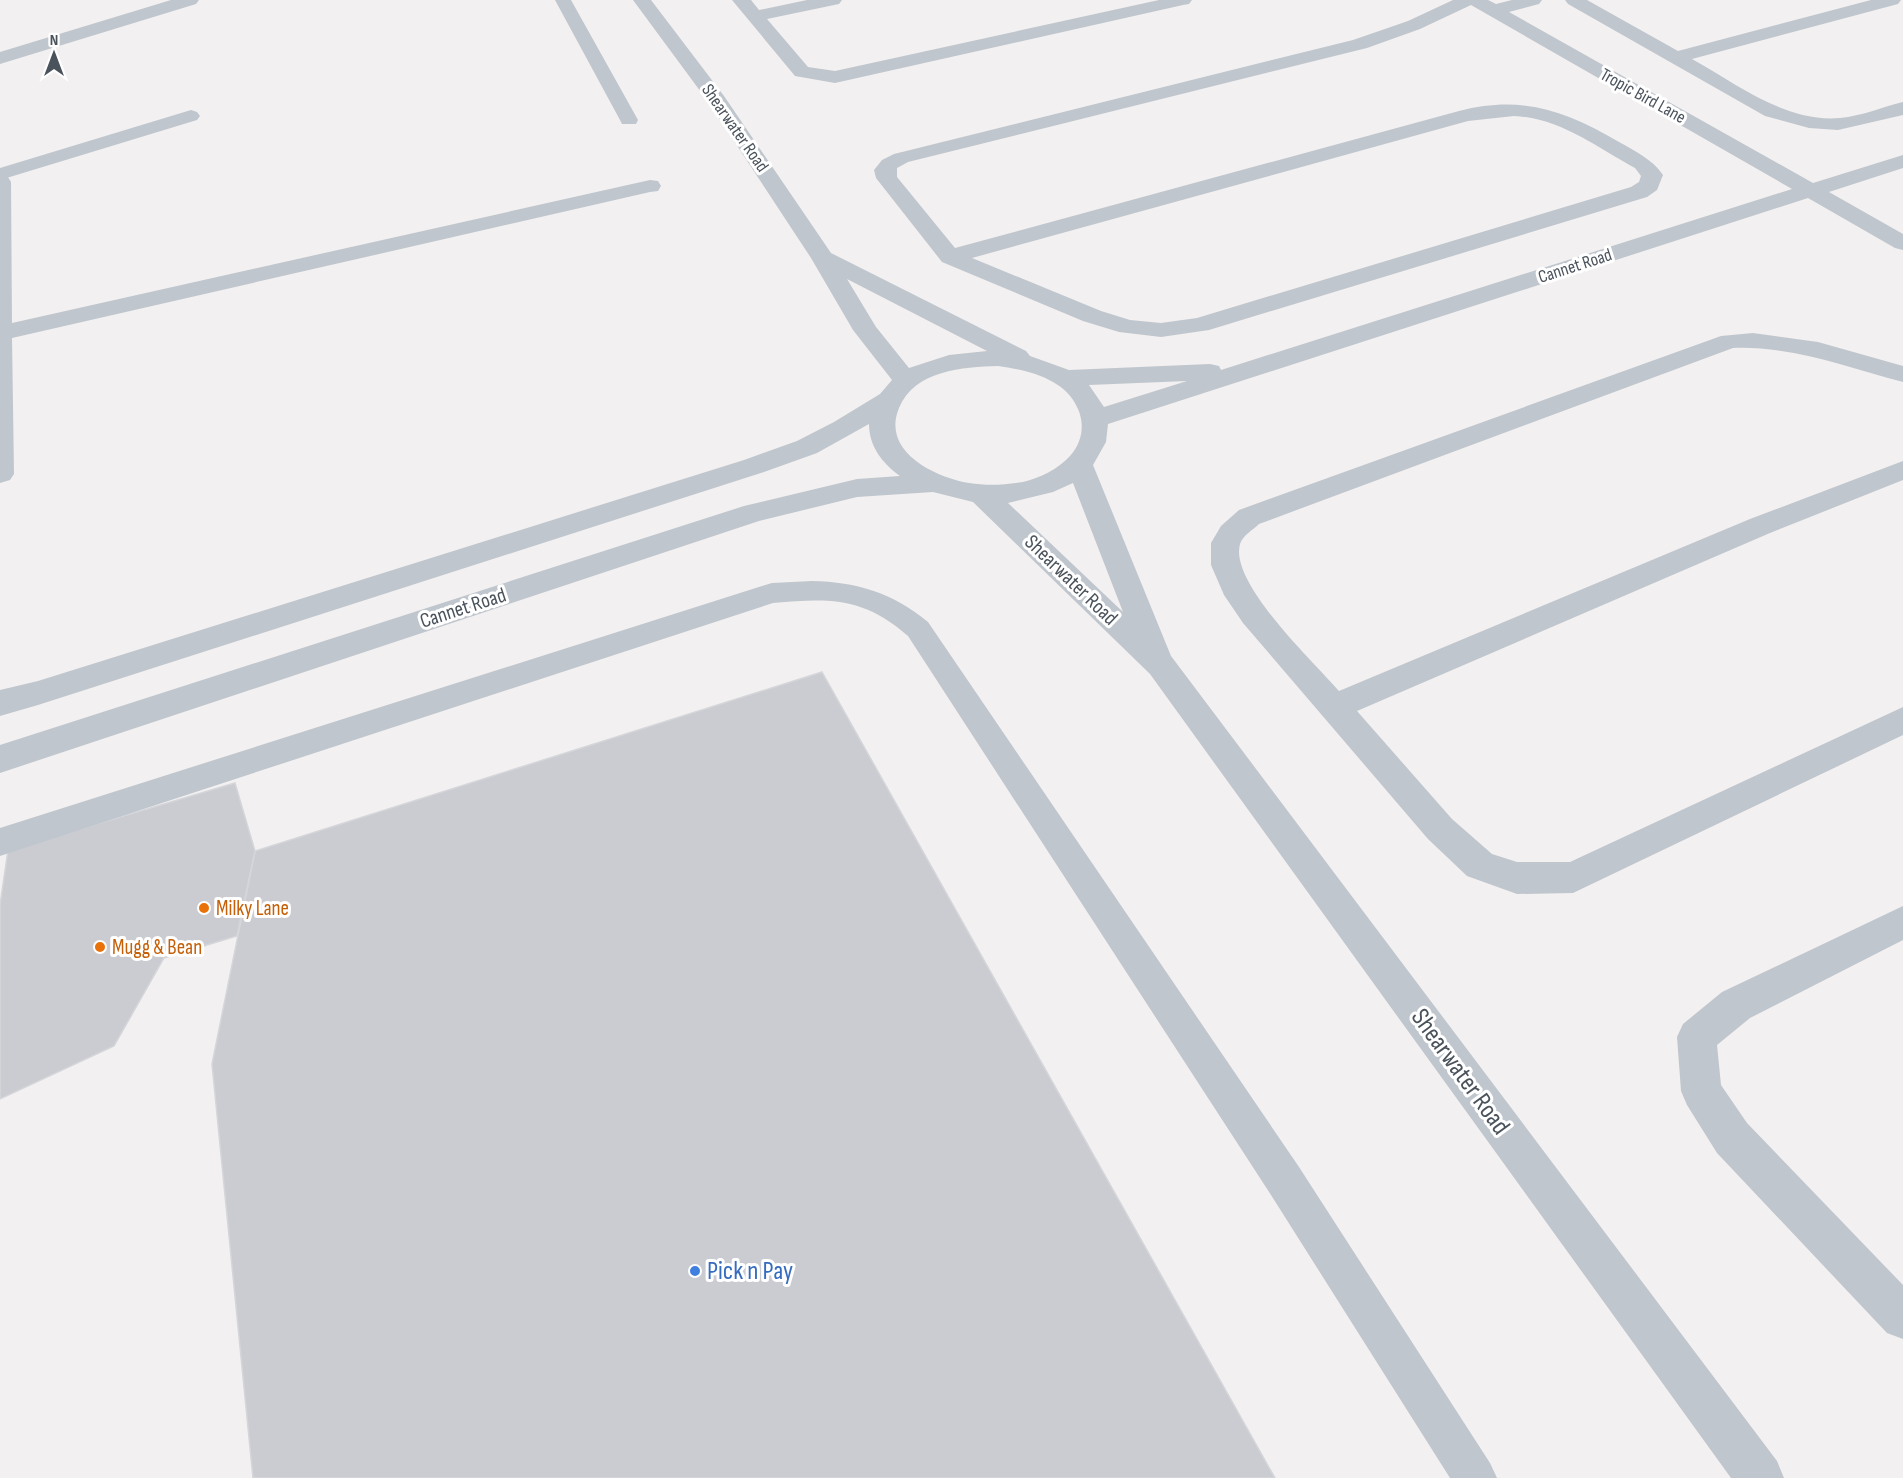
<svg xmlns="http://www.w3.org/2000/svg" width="1903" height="1478" viewBox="0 0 1903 1478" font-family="'Sofia Sans Condensed',sans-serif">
<rect width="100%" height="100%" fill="#f2f0f0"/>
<g fill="#cbccd2" stroke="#d5d6da" stroke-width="1.5">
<polygon points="822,672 1275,1478 253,1478 212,1064 255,851"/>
<polygon points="235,783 255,851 237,936 164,958 114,1046 0,1099 0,905 8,850"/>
</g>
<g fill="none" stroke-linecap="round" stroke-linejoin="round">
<g fill="#c0c6cd" fill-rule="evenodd">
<polygon points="555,0 571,0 638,120 636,124 622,124 620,120"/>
<polygon points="191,110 197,112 200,116 197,120 0,180 0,168"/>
<path d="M812,581C857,582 893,593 928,622L1299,1167L1490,1463L1497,1478H1450L1271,1195L908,636C863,597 830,598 773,603L0,856V828L762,586L772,583Z"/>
</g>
<g fill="#c0c6cd" fill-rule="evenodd">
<polygon points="171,0 199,0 196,4 0,64 0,52"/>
<path d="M633,0H651L724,96L831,253L1026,351L1030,356L1069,370L1210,364L1219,366L1221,370L1792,189L1471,5L1420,29L1367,48L908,162L897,168V177L955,248L1459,111C1521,95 1565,110 1619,142C1635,151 1652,159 1663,175L1657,190L1647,197L1209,330L1161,337L1119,332L1083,321L942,262L876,178L874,170L882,160L894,154L1353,40L1408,21L1453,0H1488L1496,4L1512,0H1542L1539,4L1509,12L1813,183L1903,155V168L1829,192L1903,234V250L1895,248L1808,198L1108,424L1106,442L1093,465L1171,656L1777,1461L1784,1478H1731L1150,674L973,502L933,492L857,497L759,521L0,773V745L744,506L857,479L900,476C882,463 869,446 869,424L817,453L764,472L38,705L0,716V690L38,681L744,460L797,441L834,422L880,394L892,380L853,330L811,258L709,103ZM1514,116C1560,118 1596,147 1635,168L1641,176L1639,182L1631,187L1197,318L1161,323L1130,320L1101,311L972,258L1468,121ZM847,279L987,351L949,355L909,368L876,327ZM998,366C1028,370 1066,379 1078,409C1085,425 1082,443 1070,456C1058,469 1040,478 1023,482C1005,485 987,486 969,483C934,477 881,451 899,408C915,370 963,367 998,366ZM1187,381L1104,407L1089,385ZM1073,483L1123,612L1008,503L1053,492Z"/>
<polygon points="732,0 751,0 759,10 807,0 842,0 839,4 767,19 808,67 835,71 1159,0 1192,0 1189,4 1183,5 835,83 795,76"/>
<path d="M1565,0H1587L1678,51L1871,0H1901L1898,4L1692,59C1737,84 1786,123 1840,118C1862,116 1882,107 1903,102V115L1838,130L1809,128L1765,116L1568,4Z"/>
<polygon points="0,176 8,177 11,182 12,323 650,180 658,181 661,186 658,191 650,192 12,338 14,474 10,480 0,483"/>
<path d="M1753,333L1818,342L1903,366V382C1846,367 1793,346 1733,348L1259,524C1253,530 1243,535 1240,544C1229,583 1314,662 1339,691L1750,519L1903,461V480L1770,533L1357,711L1452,819L1492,854L1517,862H1570L1903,707V735L1573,893L1517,894L1467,876L1428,839L1243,623L1224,595L1211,565V543L1221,526L1239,510L1721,336Z"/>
<polygon points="1903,906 1903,940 1750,1018 1717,1045 1721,1085 1747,1123 1903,1285 1903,1339 1887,1333 1717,1153 1687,1105 1681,1091 1677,1037 1683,1024 1722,992"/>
</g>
</g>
<g fill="#e8710a" stroke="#fff" stroke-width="2">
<circle cx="204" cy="908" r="6"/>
<circle cx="100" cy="947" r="6"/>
</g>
<circle fill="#3f7fe0" stroke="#fff" stroke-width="2" cx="695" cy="1271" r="6"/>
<g text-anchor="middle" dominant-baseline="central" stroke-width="6" stroke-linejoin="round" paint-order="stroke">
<g font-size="18" fill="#4a525b" stroke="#fff">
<text transform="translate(1643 96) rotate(29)">Tropic Bird Lane</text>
<text transform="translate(735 128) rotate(55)">Shearwater Road</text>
<text transform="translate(1575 266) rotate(-18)">Cannet Road</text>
</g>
<g font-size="21" fill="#4a525b" stroke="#fff">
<text transform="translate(1071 580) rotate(44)">Shearwater Road</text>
<text transform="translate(463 608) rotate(-18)">Cannet Road</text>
</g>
<g font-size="21" fill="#c56008" stroke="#fff" text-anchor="start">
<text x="216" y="908">Milky Lane</text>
<text x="112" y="947">Mugg &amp; Bean</text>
</g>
<g font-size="26" fill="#4a525b" stroke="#fff">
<text transform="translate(1460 1072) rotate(54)">Shearwater Road</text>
</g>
<g font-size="26" fill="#366cbe" stroke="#fff" text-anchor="start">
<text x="707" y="1271">Pick n Pay</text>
</g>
</g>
<g transform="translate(54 54)" stroke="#ffffff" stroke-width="4.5" paint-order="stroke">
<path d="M0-4.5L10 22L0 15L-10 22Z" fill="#4a525b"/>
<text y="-9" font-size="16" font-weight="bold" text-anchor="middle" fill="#4a525b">N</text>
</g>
</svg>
